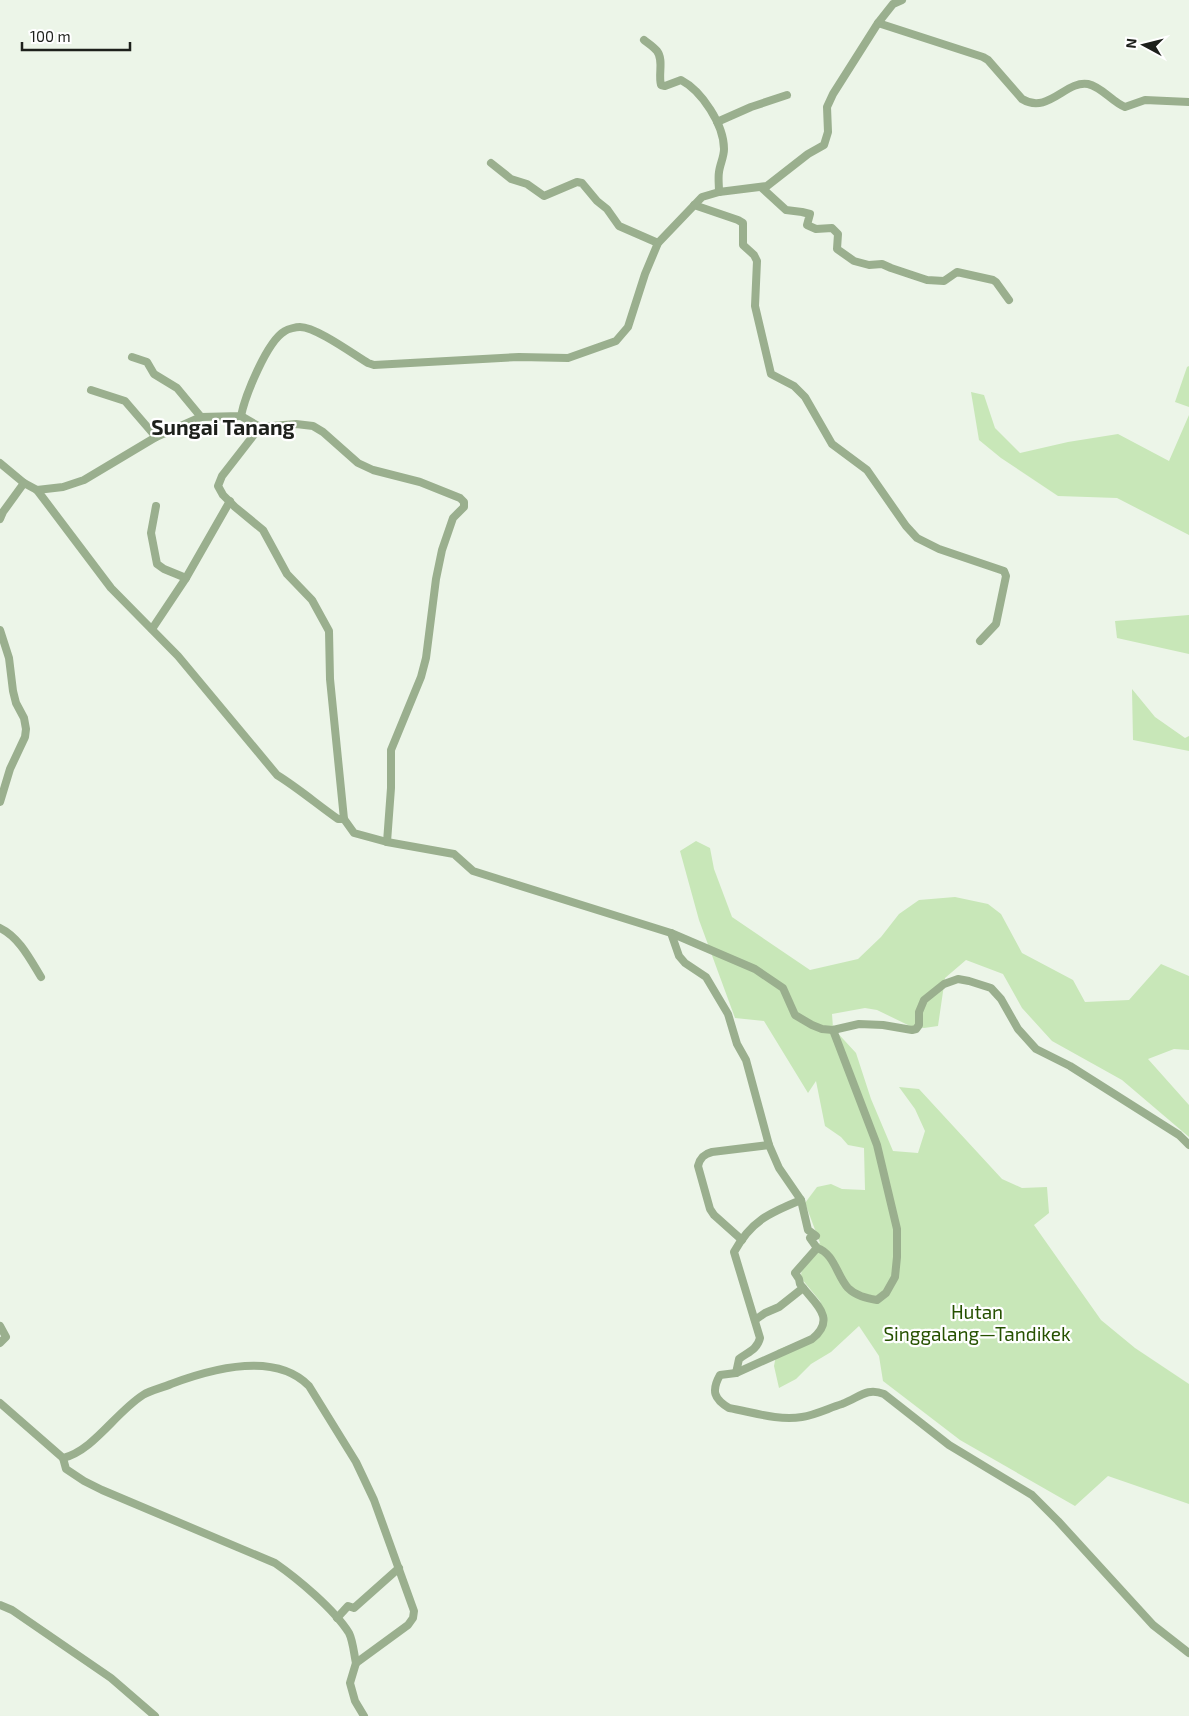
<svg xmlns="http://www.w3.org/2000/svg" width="1189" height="1716" viewBox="0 0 1189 1716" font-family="'Exo 2',sans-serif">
<rect width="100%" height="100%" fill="#ecf5e8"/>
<g fill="#c8e7b8">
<polygon points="1189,366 1189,407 1175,402 1187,367"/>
<polygon points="971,392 984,395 995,428 1020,453 1068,442 1118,434 1169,461 1189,415 1189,535 1117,498 1058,496 1001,458 979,440"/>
<polygon points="1189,615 1189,654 1117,638 1115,621"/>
<polygon points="1132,689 1155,717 1185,738 1189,736 1189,751 1133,740"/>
<path d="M696,841L710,848L714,869L732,917L810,970L858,959L881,937L899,914L919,900L955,897L988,904L1001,914L1022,953L1073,980L1085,1002L1129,1000L1161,964L1189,976V1050L1174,1049L1148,1059L1189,1105V1137L1122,1080L1052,1041L1022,1008L1003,974L966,960L945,978L938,1026L924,1028L910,1026L877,1010L865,1008L832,1014L833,1028L856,1053L871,1099L893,1151L918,1153L925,1131L915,1109L899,1087L919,1089L1002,1179L1022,1188L1047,1187L1049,1213L1034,1225L1101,1320L1135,1348L1189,1384V1504L1108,1476L1075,1506L960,1440L883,1381L879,1356L859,1326L831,1352L811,1364L796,1379L779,1388L774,1366L777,1350L810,1337L819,1331L825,1314L820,1301L801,1278C801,1264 807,1249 820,1243L805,1203L817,1187L831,1184L842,1189L865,1190L864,1148L848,1145L841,1137L825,1126L816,1081L808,1093L764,1021L735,1018L699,920L680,851Z"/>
</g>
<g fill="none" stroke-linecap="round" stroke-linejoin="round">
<g stroke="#9aaf8e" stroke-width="8">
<path d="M878,23L983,57L988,60L1022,99C1048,115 1066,80 1088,84C1102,87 1112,102 1125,107L1145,100L1189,102"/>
<path d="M644,40C648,43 654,47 657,51C664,60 658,74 661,85L665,86L681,80C702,91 724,125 724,149C724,157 720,164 719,172C718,178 719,185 719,192"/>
<polyline points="717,122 751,107 787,95"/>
<polyline points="491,163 511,179 527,184 544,196 577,182 582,183 597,201 607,209 619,226 658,243"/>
<polyline points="762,188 786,210 802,212 810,214 807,225 816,229 832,228 838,234 837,249 854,261 869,265 882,264 891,268 927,280 944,281 957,272 993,280 996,282 1009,300"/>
<polyline points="694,205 738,220 743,223 743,245 754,255 757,261 755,306 771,374 794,386 805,397 832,444 867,470 906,526 917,538 939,549 1004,571 1006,576 996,624 980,641"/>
<polyline points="132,357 147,362 154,374 177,388 201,417"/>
<polyline points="91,390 125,401 156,437"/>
<polyline points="241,416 260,427 296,424 313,426 323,432 358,463 373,470 420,482 460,498 464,502 464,507 453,518 442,550 436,579 426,658 421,677 391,750 391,788 387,842"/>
<polyline points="260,427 222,476 218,486 223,495 235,507 263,530 287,574 312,600 329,631 330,679 344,819"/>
<path d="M0,463L24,483L37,490L111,588L178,656L277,775C298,788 318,805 338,819H344L354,833L387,842L454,854L473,871L671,933L755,969L783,988L795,1015L812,1025L822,1029L833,1030L859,1024L883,1025L912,1030L916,1029L919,1025V1012L924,1000L944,984L958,979L969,981L991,988L1001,999L1018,1029L1036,1049L1070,1066L1179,1135L1189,1145"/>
<path d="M37,490L63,487L84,480L156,437L201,417L241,416C245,396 267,341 285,331C288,329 296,327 300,327C316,327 353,354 368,363L374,365L519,357L568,358L616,341L628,327L645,274L658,243L702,197L719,192L767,186L808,154L824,145L828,132L827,107L833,94L878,23L893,4L902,0"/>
<polyline points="156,506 151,533 157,564 164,569 186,578"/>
<polyline points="0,519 3,512 24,483"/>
<polyline points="152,629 186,578 230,501"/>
<polyline points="0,630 9,658 13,691 16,703 24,718 26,729 25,737 10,769 0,802"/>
<path d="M0,928C19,937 30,959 41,977"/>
<path d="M671,933L679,956L685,963L706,977L728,1014L737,1044L746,1060L769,1145L779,1168L801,1200L808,1230L816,1236L810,1238L817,1248L795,1273L799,1279L800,1284C814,1303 838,1318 812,1339L736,1373L720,1375C711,1391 714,1399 729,1408C752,1412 778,1421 802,1417C815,1415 829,1408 842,1404C859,1398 866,1387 884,1394L949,1445L1032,1495L1058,1521L1153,1625L1189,1653"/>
<path d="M742,1240L714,1215L710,1209L698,1166C700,1158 704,1154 712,1152L769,1145"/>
<path d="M817,1248C834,1253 837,1276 848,1288C856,1296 866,1298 877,1300L886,1293L895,1277L897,1257V1229L877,1145L833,1030"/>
<polyline points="755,1320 765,1313 779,1307 803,1288"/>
<polyline points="0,1326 6,1337 0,1343"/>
<path d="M736,1373L739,1359C748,1352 757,1350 760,1338L734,1252C751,1221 769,1213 801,1200"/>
<path d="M0,1403L63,1458C94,1450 115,1413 143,1395C151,1390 162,1388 171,1384C211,1369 275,1351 309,1386L356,1462L374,1500L414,1611L413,1618L408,1625L356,1663L350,1683L355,1701L364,1716"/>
<path d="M63,1458L66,1469L84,1481L102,1490L275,1563C298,1579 334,1609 349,1633C353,1641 354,1654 356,1663"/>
<polyline points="0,1605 12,1610 111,1678 155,1716"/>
<polyline points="337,1618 348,1606 354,1608 399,1568"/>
</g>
</g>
<g text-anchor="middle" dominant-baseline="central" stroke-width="4.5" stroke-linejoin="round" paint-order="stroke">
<g font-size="19" fill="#265100" stroke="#fff">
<text x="977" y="1311">Hutan<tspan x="977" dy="22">Singgalang—Tandikek</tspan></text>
</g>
<g font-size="21" font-weight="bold" fill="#1d201b" stroke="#fff">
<text x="223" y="426">Sungai Tanang</text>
</g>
</g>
<g transform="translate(1144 45) rotate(277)" stroke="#ffffff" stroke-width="4" paint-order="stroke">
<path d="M0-4L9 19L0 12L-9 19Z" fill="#1d201b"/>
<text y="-8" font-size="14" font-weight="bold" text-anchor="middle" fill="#1d201b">N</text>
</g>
<path d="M22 42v8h108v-8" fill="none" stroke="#1d201b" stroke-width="2.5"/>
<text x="30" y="42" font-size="15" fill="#1d201b" stroke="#ffffff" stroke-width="4" paint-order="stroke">100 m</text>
</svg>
